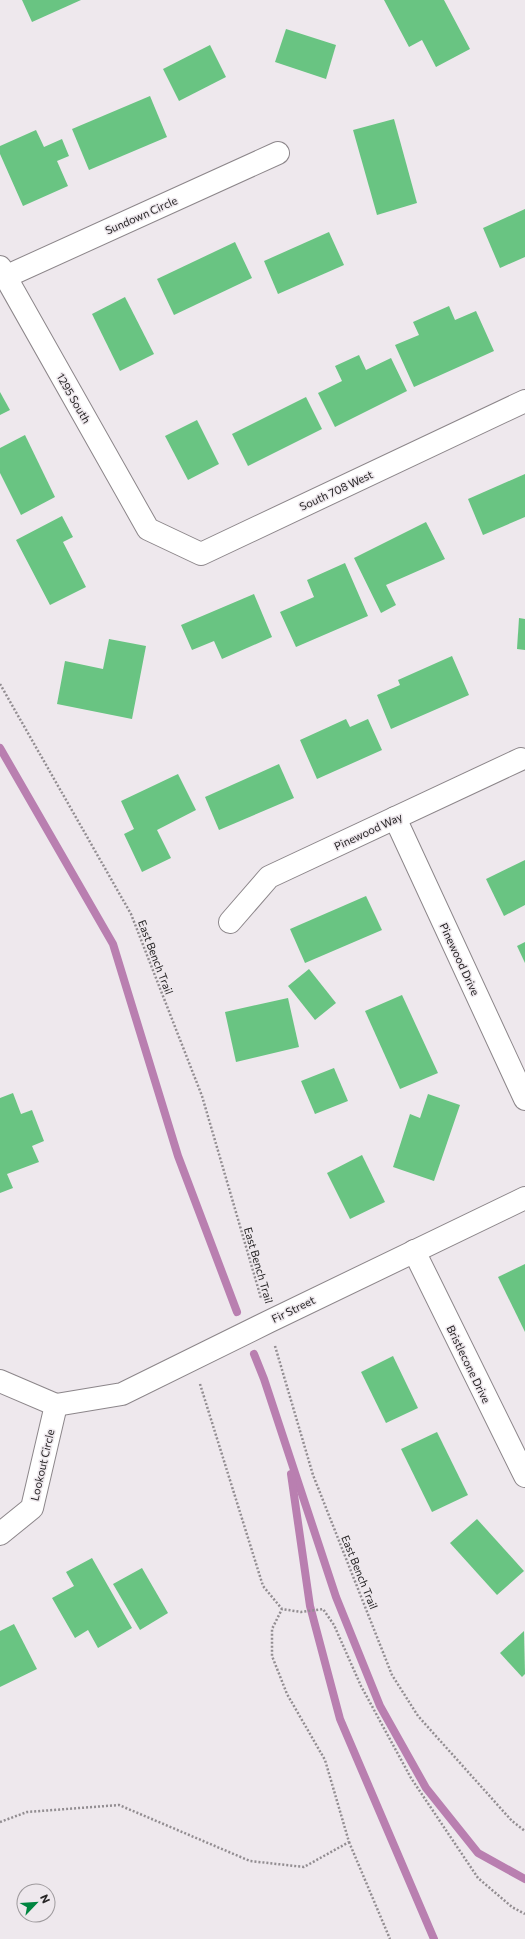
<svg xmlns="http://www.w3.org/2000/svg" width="525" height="1939" viewBox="0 0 525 1939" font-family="Commissioner,sans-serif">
<rect width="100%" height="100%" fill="#eee8ed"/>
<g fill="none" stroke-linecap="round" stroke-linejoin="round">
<g stroke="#b97fb0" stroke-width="8">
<polyline points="0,748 113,944 178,1156 237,1312"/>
<polyline points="254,1354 264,1379 336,1597 380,1706 426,1788 478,1853 525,1879"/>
<polyline points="291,1474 310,1606 340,1719 434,1939"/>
</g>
</g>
<g fill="#69c482">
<polygon points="22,0 81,0 32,22"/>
<polygon points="384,0 444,0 470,49 436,67 422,40 409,47"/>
<polygon points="286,29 336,45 326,79 275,62"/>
<polygon points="210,45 226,77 179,101 163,69"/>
<polygon points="150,96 167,137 89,170 72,129"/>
<polygon points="394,119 417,203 377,215 353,130"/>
<polygon points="36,130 44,147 62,139 69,156 57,161 68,186 23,206 0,154 0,146"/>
<polygon points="525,209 525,257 500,268 483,228"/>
<polygon points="329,232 344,265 278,294 264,261"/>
<polygon points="235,242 252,278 174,315 157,279"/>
<polygon points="125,297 154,354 120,371 92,314"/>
<polygon points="449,306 455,320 476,311 494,351 414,387 395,345 419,335 413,322"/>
<polygon points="359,355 366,370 391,358 407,391 335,427 318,393 342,381 335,366"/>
<polygon points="0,392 10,410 0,415"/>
<polygon points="306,397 322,429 248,466 232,434"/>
<polygon points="197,420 219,464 188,480 165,436"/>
<polygon points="25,435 55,497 21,515 0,473 0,448"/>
<polygon points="525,474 525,517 483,535 468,499"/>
<polygon points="62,516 73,537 63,542 86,587 50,605 16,540"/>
<polygon points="426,522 445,559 386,585 396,605 381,613 354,558"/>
<polygon points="345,563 368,616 296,647 280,612 314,597 307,580"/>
<polygon points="254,594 272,637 222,659 214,641 192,650 181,625"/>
<polygon points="519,618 525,619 525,650 517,649"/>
<polygon points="109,639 146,646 132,719 57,704 65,661 103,669"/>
<polygon points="452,656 469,695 391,729 377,695 400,685 398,680"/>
<polygon points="346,719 350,727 368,719 382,750 317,779 300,740"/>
<polygon points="279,764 294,798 219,830 205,797"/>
<polygon points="178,774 196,810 157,830 171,858 142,872 124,834 134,829 121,801"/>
<polygon points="525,860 525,905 504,916 486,879"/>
<polygon points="366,896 382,930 305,963 290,929"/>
<polygon points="525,942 525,963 517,946"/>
<polygon points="309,969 336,1003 315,1020 288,986"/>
<polygon points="402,995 438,1073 400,1089 365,1011"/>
<polygon points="288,998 299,1047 236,1062 225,1012"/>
<polygon points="334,1068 348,1101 315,1114 301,1081"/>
<polygon points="13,1093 21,1114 32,1110 44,1141 32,1146 39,1162 7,1174 13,1188 0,1193 0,1098"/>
<polygon points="428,1094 460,1105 434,1181 393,1167 410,1114 420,1118"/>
<polygon points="362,1155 385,1202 350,1219 327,1173"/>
<polygon points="525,1264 525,1332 498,1277"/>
<polygon points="393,1356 418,1408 386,1423 361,1372"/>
<polygon points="437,1432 468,1495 432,1512 401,1449"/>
<polygon points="477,1519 524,1571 497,1595 450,1543"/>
<polygon points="92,1558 132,1628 98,1648 88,1630 75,1638 52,1598 74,1586 66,1572"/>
<polygon points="142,1568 168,1613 140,1630 113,1584"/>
<polygon points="14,1624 37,1669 0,1687 0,1631"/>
<polygon points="524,1631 525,1674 522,1677 500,1653"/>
</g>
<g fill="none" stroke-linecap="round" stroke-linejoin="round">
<defs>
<g id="minor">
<polyline points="0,267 148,529 201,554 525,401"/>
<polyline points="5,277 278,153"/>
<polyline points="395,818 525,1099"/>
<polyline points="230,922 269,877 521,759"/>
<polyline points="414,1251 525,1476"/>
<polyline points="0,1381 56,1405"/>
<polyline points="56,1405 122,1394 268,1322 525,1198"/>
<polyline points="0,1534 32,1508 56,1405"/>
</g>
</defs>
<use href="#minor" stroke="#8c868a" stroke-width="24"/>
<g stroke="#928d91" stroke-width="2.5" stroke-dasharray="2 2" stroke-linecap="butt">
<polyline points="0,684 131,914 202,1096 261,1298"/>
<polyline points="275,1346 313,1475 392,1675 418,1716 512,1821 525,1831"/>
<polyline points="200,1384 263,1586 282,1609 301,1612 323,1609 334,1625 361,1686 411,1778 478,1878 512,1907 525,1914"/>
<polyline points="0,1822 27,1812 119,1805 250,1861 304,1867 349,1842 325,1760 287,1694 272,1656 272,1629 282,1609"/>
<polyline points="349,1842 390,1939"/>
</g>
<use href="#minor" stroke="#fff" stroke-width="22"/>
</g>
<g text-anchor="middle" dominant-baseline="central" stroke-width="3" stroke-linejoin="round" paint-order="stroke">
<g font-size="11" fill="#272526" stroke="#eee8ed">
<text transform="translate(141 215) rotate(-24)">Sundown Circle</text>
<text transform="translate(74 398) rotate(60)">1295 South</text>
<text transform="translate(336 490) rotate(-25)">South 708 West</text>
<text transform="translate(368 831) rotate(-25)">Pinewood Way</text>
<text transform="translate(156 957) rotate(69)">East Bench Trail</text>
<text transform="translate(460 959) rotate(65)">Pinewood Drive</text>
<text transform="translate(259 1265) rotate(74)">East Bench Trail</text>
<text transform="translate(293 1309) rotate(-26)">Fir Street</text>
<text transform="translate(469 1364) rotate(64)">Bristlecone Drive</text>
<text transform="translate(42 1465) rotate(-77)">Lookout Circle</text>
<text transform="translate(360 1572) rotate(68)">East Bench Trail</text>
</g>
</g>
<g transform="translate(36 1903) rotate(65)"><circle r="19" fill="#eee8ed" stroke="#9e9a9d"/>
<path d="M0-3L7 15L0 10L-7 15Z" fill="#008540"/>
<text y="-6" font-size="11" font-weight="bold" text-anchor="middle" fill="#272526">N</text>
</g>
</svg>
